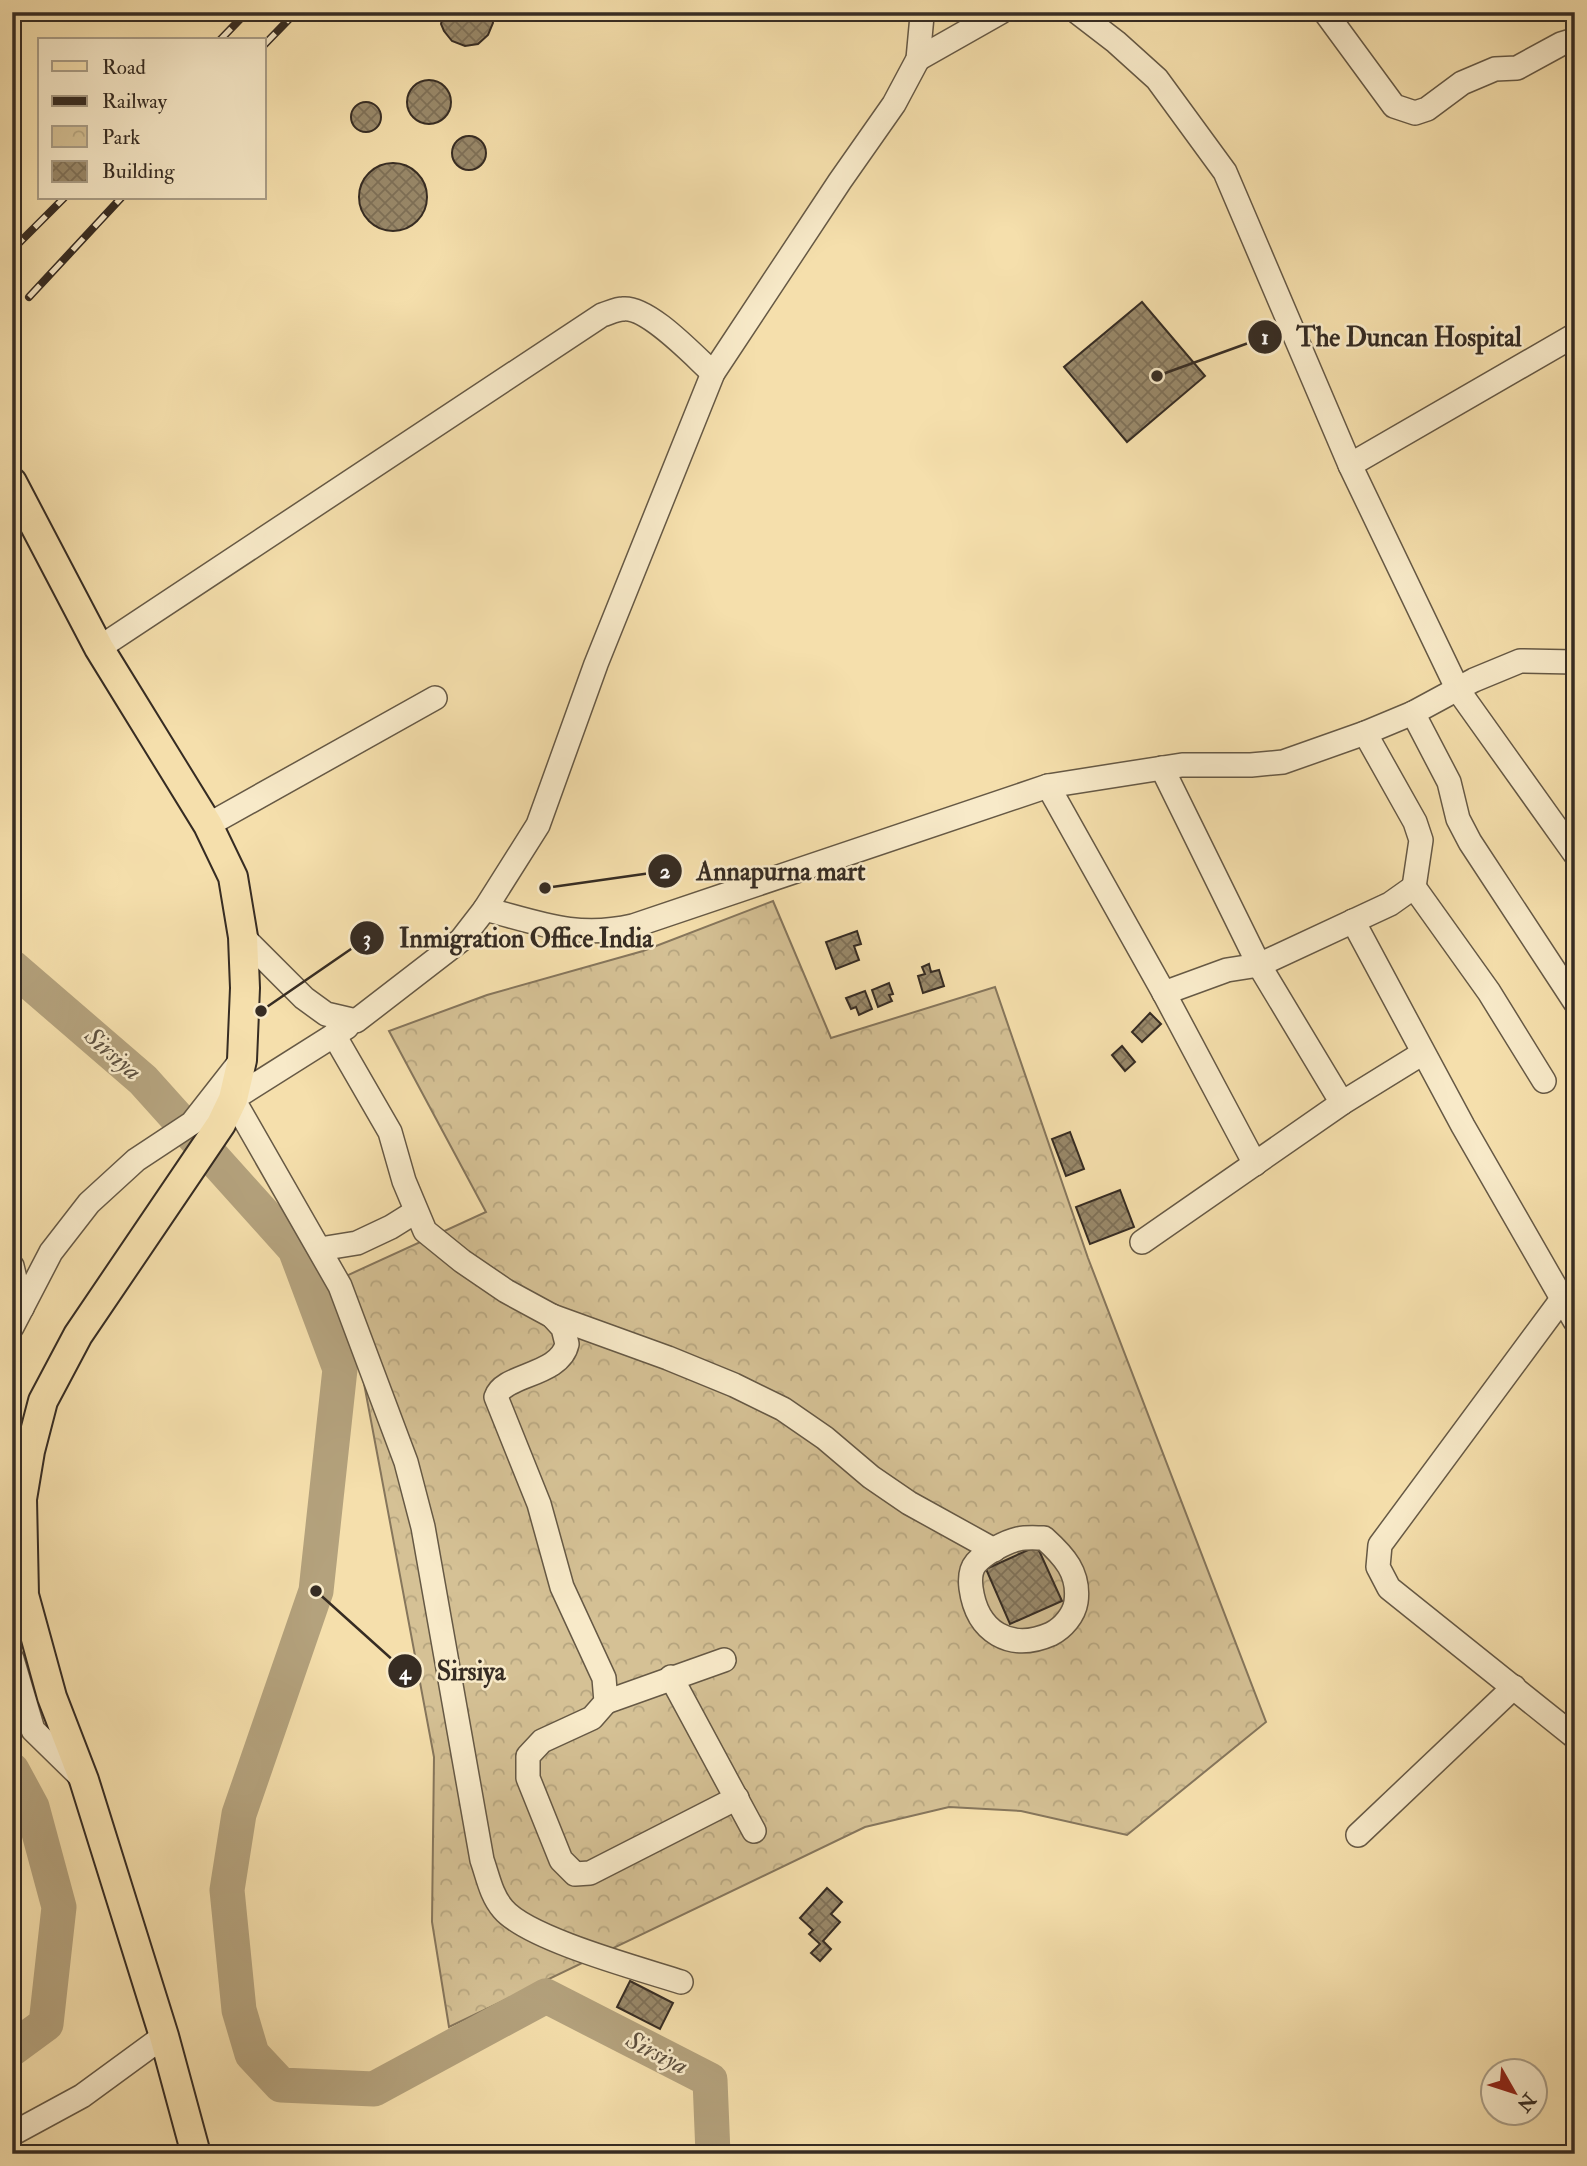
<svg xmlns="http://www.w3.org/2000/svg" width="1587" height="2166" viewBox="0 0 1587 2166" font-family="'IM FELL Double Pica',serif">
<defs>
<pattern id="park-crowns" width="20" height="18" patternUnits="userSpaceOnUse" patternTransform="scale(1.75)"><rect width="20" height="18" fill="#d5c195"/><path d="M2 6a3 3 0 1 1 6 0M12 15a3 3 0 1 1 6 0" fill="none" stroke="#b7a680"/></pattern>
<pattern id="building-cross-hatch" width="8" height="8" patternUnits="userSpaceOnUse" patternTransform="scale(1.75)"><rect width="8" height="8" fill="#99896a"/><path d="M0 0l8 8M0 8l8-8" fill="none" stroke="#7e7057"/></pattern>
</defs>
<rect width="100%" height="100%" fill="#f5dfac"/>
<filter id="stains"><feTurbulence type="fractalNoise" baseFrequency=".00286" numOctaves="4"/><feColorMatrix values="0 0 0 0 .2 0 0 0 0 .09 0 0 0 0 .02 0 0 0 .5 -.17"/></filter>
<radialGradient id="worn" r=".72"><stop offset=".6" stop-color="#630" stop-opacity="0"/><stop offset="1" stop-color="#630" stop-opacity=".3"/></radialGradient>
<polygon fill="url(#park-crowns)" stroke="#86765c" stroke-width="2" points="773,901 831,1038 995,987 1088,1258 1266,1722 1127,1835 1021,1811 949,1807 865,1827 449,2027 432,1922 434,1757 363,1378 346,1276 486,1212 389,1031 487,995 643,951"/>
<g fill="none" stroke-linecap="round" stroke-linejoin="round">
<g stroke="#b4a27d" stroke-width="35">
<polyline points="12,967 143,1080 295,1249 340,1369 316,1591 239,1814 227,1890 239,2010 252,2054 281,2085 374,2089 546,1996 710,2080 713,2154"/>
<polyline points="12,1770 32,1807 59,1907 46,2024 12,2049"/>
</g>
</g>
<g fill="url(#building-cross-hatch)" stroke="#362c23" stroke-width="2">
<polygon points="444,12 491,12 493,23 488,35 478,44 465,46 452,41 444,31 441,24"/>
<circle cx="429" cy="102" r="22"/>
<circle cx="366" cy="117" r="15"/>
<circle cx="469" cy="153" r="17"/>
<circle cx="393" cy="197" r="34"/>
<polygon points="1142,302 1205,376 1127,442 1064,367"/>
<polygon points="857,931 861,944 854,946 859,960 836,969 826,942"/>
<polygon points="929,964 931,972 939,970 944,986 923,993 918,976 925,974 922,967"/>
<polygon points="889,983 893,994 889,995 892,1001 878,1007 872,990"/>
<polygon points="865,991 872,1009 859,1015 856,1007 851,1009 846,998"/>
<polygon points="1150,1013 1161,1024 1142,1042 1132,1032"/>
<polygon points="1122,1046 1135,1062 1125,1071 1112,1055"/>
<polygon points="1070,1132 1084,1169 1066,1176 1052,1139"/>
<polygon points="1120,1190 1134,1227 1090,1244 1076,1207"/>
<polygon points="1037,1546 1062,1601 1010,1624 986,1569"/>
<polygon points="827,1888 842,1902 831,1914 840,1922 823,1941 831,1949 820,1961 811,1953 820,1944 809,1934 813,1930 800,1918"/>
<polygon points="630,1981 673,2003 660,2029 617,2007"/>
</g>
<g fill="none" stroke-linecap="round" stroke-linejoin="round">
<defs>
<g id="minor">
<polyline points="1077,12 1116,42 1157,79 1225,172 1350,465 1458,690 1575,854"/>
<polyline points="1325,12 1394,106 1415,113 1427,109 1462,83 1495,69 1517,68 1561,44 1571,41 1575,43"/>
<polyline points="918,59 1001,12"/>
<polyline points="1350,465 1575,335"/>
<path d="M99,648L602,315C609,313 616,309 623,309C648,306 694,356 713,373"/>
<polyline points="1413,713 1449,782 1458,819 1470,842 1575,1002"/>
<polyline points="1365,733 1415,822 1421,840 1414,887"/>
<polyline points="1048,786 1164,993 1255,1164"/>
<polyline points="208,825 435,698"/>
<path d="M485,909C539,923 576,939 633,926L1048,786L1182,765H1251L1283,762L1365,733L1413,713L1474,680L1520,661L1575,662"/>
<polyline points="1353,921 1463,1126 1575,1321"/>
<polyline points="243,937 304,998 326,1014 356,1021 461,940 485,909 538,825 596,664 713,373 840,181 894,104 918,59 922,16 920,12"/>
<polyline points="1164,993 1227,970 1259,965 1390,904 1414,887 1489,992 1544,1081"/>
<path d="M347,1027L233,1099L340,1286L406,1462L423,1527L482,1860C488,1877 491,1895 503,1909C528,1939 641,1969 681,1982"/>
<path d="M334,1035L390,1132L404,1181L425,1231L462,1261L506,1291L552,1316L563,1328L567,1344C560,1376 503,1374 496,1397L539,1504L562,1587L604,1678L606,1702L592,1718L542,1741L528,1756V1778L561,1860L575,1874L590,1873L737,1798"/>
<polyline points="1342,1103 1423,1053"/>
<polyline points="1142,1242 1342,1103 1259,965 1162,768"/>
<polyline points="320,1249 357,1243 391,1227 415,1212"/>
<polyline points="12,1266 22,1308"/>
<polyline points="1562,1299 1380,1545 1378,1567 1389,1588 1575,1737"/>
<polyline points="552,1316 668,1358 734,1385 783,1409 825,1438 871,1477 909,1503 994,1550"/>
<polyline points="12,1327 51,1252 89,1203 136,1160 192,1123 239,1063"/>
<path d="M1044,1538C1064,1556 1080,1573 1076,1602C1074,1615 1063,1628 1051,1634C1010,1652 977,1632 971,1588C970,1580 970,1570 976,1563C985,1553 1005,1542 1018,1539C1026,1537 1036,1538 1044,1538Z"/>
<polyline points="12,1659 33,1730 80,1776"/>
<polyline points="671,1677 754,1831"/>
<polyline points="606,1702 724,1660"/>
<polyline points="1358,1835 1514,1687"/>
<polyline points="12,2134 82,2096 164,2036"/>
</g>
<polyline id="major" points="12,482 99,648 208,825 233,877 243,937 245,988 242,1060 233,1099 221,1124 78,1335 43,1401 30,1451 22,1499 24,1595 52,1697 84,1780 164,2036 196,2154"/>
</defs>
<use href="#minor" stroke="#665945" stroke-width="26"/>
<use href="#major" stroke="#362c23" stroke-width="32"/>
<use href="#minor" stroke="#f8eac9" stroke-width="23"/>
<use href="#major" stroke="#f5dfac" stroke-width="28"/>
<defs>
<g id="rail">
<polyline points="220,40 247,12"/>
<polyline points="264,45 296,12"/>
<polyline points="12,250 64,198"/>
<polyline points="29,297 121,198"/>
</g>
</defs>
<use href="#rail" stroke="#362c23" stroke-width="8"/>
<use href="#rail" stroke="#f8eac9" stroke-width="5" stroke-dasharray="16" stroke-linecap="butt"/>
</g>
<g text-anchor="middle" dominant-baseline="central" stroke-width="5" stroke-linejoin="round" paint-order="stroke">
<g font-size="26" font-style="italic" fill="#5c4f3e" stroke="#f8eac9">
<text transform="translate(113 1054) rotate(41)">Sirsiya</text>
<text transform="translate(657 2053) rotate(27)">Sirsiya</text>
</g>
</g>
<path fill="none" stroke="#362c23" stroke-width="2.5" d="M1157 376L1265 337M545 888L665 871M261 1011L367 938M316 1591L405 1671"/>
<g fill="#362c23" stroke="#f8eac9" stroke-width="2.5">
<circle cx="1157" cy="376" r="7"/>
<circle cx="545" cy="888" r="7"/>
<circle cx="261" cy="1011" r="7"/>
<circle cx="316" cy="1591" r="7"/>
<circle cx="1265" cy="337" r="18"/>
<circle cx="665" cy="871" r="18"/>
<circle cx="367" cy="938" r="18"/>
<circle cx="405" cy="1671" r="18"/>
</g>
<g font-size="21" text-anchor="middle" font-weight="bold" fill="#fff">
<text x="1265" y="344">1</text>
<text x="665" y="878">2</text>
<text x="367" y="945">3</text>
<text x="405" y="1679">4</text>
</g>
<g font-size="26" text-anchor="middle" font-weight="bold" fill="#362c23" stroke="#f8eac9" stroke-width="5" stroke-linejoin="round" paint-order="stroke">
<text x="1409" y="346">The Duncan Hospital</text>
<text x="781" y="880">Annapurna mart</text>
<text x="526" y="947">Inmigration Office India</text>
<text x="471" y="1680">Sirsiya</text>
</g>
<rect width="1587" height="2166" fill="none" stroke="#f5dfac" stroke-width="42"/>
<rect x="14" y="14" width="1559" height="2138" fill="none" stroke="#362c23" stroke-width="3.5"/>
<rect x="21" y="21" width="1545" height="2124" fill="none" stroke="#362c23" stroke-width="2"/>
<rect x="38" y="38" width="228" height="161" fill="#f8eac9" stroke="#aa9e87" stroke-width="2"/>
<rect x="52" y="61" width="35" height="10" fill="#f5dfac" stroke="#aa9e87" stroke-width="2"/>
<text x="102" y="74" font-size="21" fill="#362c23">Road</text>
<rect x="52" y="96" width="35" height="10" fill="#362c23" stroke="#aa9e87" stroke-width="2"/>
<text x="102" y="108" font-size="21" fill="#362c23">Railway</text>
<rect x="52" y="126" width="35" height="21" fill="url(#park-crowns)" stroke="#aa9e87" stroke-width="2"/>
<text x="102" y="144" font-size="21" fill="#362c23">Park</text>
<rect x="52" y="161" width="35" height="21" fill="url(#building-cross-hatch)" stroke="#aa9e87" stroke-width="2"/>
<text x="102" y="178" font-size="21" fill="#362c23">Building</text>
<g transform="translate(1514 2092) rotate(129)"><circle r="33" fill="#f8eac9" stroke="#aa9e87" stroke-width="2"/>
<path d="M0-5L12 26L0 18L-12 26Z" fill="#8f2418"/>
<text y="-10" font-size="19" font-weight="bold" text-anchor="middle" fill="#362c23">N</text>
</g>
<rect width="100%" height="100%" filter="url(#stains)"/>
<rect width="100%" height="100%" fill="url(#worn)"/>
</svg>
